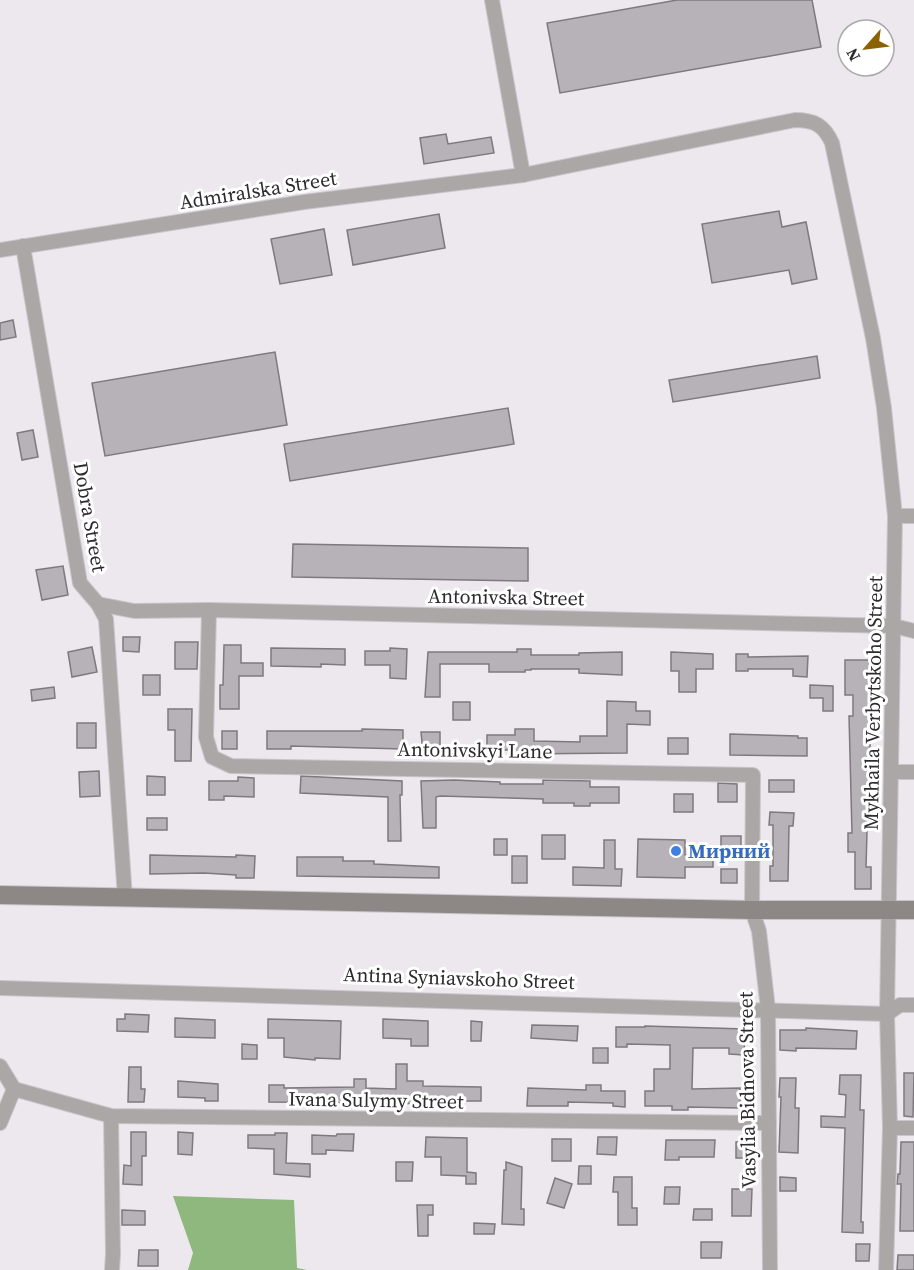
<svg xmlns="http://www.w3.org/2000/svg" width="914" height="1270" viewBox="0 0 914 1270" font-family="'Source Serif 4',serif">
<rect width="100%" height="100%" fill="#ede7ee"/>
<polygon fill="#8eb87e" points="173,1196 294,1200 297,1268 307,1270 188,1270 193,1253"/>
<g fill="#b7b1b8" stroke="#7f787f" stroke-width="1.5">
<polygon points="677,0 812,0 821,47 560,93 547,23"/>
<polygon points="446,134 448,144 491,137 494,153 424,164 420,138"/>
<polygon points="779,211 782,227 806,222 817,279 792,284 789,270 712,283 702,224"/>
<polygon points="439,214 445,248 353,265 347,230"/>
<polygon points="324,229 332,275 280,284 271,239"/>
<polygon points="13,320 16,337 0,340 0,323"/>
<polygon points="275,352 287,425 105,456 92,383"/>
<polygon points="817,356 820,378 673,402 669,380"/>
<polygon points="508,408 514,444 290,481 284,444"/>
<polygon points="33,430 38,457 22,460 17,433"/>
<polygon points="293,544 528,548 528,581 292,577"/>
<polygon points="63,566 68,595 42,600 36,570"/>
<polygon points="123,637 140,637 139,652 123,651"/>
<polygon points="175,642 198,642 197,669 175,669"/>
<polygon points="224,645 241,645 241,663 263,663 263,676 239,676 239,709 220,709 220,685 223,685"/>
<polygon points="92,647 97,672 72,677 68,652"/>
<polygon points="271,648 345,649 345,665 321,664 321,667 271,666"/>
<polygon points="390,648 407,649 406,679 390,678 390,665 365,665 365,651 390,651"/>
<polygon points="517,649 531,649 531,655 579,655 579,653 622,652 622,675 579,673 579,669 531,669 531,670 525,670 525,672 489,672 489,664 440,664 440,697 425,697 428,652 517,652"/>
<polygon points="671,652 713,654 713,669 696,669 696,692 679,692 679,671 671,671"/>
<polygon points="736,654 748,654 748,657 808,656 807,677 793,676 793,669 748,669 748,671 736,671"/>
<polygon points="845,660 869,660 869,717 871,717 869,777 872,777 872,797 868,797 866,867 871,867 871,889 855,889 855,852 848,852 848,833 852,833 849,716 853,716 853,695 845,695"/>
<rect x="143" y="675" width="17" height="20"/>
<polygon points="810,685 833,686 833,711 823,711 823,698 810,698"/>
<polygon points="54,687 55,698 32,701 31,690"/>
<polygon points="607,701 636,702 636,711 650,711 650,725 627,724 627,753 515,754 515,750 487,750 487,735 515,735 515,729 534,729 534,741 580,742 580,736 607,736"/>
<rect x="453" y="702" width="17" height="18"/>
<polygon points="168,709 192,709 191,761 175,761 175,730 168,730"/>
<rect x="77" y="723" width="19" height="25"/>
<polygon points="362,729 403,730 403,749 291,746 291,749 267,749 267,731 362,731"/>
<rect x="222" y="731" width="15" height="18"/>
<polygon points="421,732 440,732 440,754 423,753"/>
<polygon points="730,734 798,736 798,738 807,738 807,756 730,755"/>
<rect x="668" y="738" width="20" height="16"/>
<polygon points="99,771 100,796 80,797 79,772"/>
<polygon points="147,776 165,777 165,795 147,795"/>
<polygon points="301,776 402,781 402,795 400,795 401,841 388,841 388,797 300,793"/>
<polygon points="238,777 254,778 254,797 224,796 224,800 209,800 209,781 238,781"/>
<polygon points="454,780 500,782 500,784 543,784 543,780 590,781 590,787 619,787 619,803 590,803 590,806 574,806 574,803 543,803 543,799 440,796 436,797 436,828 423,828 421,781"/>
<rect x="769" y="780" width="25" height="12"/>
<polygon points="718,783 737,784 737,802 718,802"/>
<rect x="674" y="794" width="19" height="18"/>
<polygon points="770,812 794,813 793,826 789,826 788,881 770,881 770,866 773,866 773,825 769,825"/>
<rect x="147" y="818" width="20" height="12"/>
<rect x="542" y="835" width="23" height="24"/>
<rect x="721" y="836" width="20" height="14"/>
<rect x="494" y="839" width="13" height="16"/>
<polygon points="638,839 685,840 685,855 713,855 713,867 685,867 685,878 637,877"/>
<polygon points="604,840 615,840 615,869 622,869 621,886 573,885 573,867 604,868"/>
<polygon points="150,855 236,857 236,855 255,856 254,878 236,878 236,875 204,873 150,874"/>
<rect x="512" y="856" width="15" height="27"/>
<polygon points="297,857 343,857 343,861 374,861 374,864 439,867 439,878 297,876"/>
<rect x="721" y="869" width="16" height="14"/>
<polygon points="125,1014 149,1015 148,1032 117,1031 117,1019 125,1019"/>
<polygon points="175,1018 215,1020 215,1038 175,1037"/>
<polygon points="268,1019 341,1021 340,1059 315,1058 315,1060 284,1057 284,1038 268,1038"/>
<polygon points="383,1019 428,1021 428,1046 411,1046 411,1039 383,1038"/>
<polygon points="471,1021 482,1022 481,1041 471,1041"/>
<polygon points="532,1025 578,1026 577,1041 531,1038"/>
<polygon points="645,1026 745,1029 744,1055 729,1054 729,1048 693,1048 692,1089 740,1088 740,1108 688,1107 688,1110 672,1110 672,1106 645,1106 645,1091 654,1091 654,1069 670,1069 670,1045 627,1044 627,1047 616,1047 616,1027 645,1027"/>
<polygon points="806,1028 857,1031 856,1049 796,1048 796,1051 780,1050 780,1030 806,1030"/>
<polygon points="242,1044 257,1045 257,1059 242,1059"/>
<rect x="593" y="1048" width="15" height="15"/>
<polygon points="396,1064 407,1064 407,1081 423,1081 423,1086 481,1087 481,1101 455,1101 455,1104 269,1102 269,1085 284,1085 284,1088 354,1087 354,1079 366,1079 366,1088 396,1089"/>
<polygon points="129,1067 141,1067 141,1089 145,1089 144,1102 128,1102"/>
<polygon points="904,1073 914,1073 913,1117 904,1116"/>
<polygon points="840,1075 861,1075 860,1110 864,1110 861,1222 863,1222 863,1233 842,1232 845,1128 821,1127 821,1116 845,1117 846,1095 839,1094"/>
<polygon points="780,1078 796,1078 795,1108 799,1108 798,1153 779,1152 781,1097 779,1097"/>
<polygon points="178,1081 218,1084 218,1101 205,1101 205,1098 178,1097"/>
<polygon points="586,1085 601,1085 601,1091 625,1091 625,1107 613,1106 613,1103 568,1102 568,1106 527,1106 528,1088 586,1090"/>
<polygon points="131,1132 146,1132 146,1156 142,1156 142,1185 123,1184 124,1165 131,1166"/>
<polygon points="178,1132 193,1133 192,1155 178,1154"/>
<polygon points="275,1133 287,1133 286,1163 310,1164 310,1177 274,1174 274,1149 248,1148 248,1135 275,1135"/>
<polygon points="337,1134 354,1134 353,1151 326,1150 326,1154 312,1154 312,1135 336,1136"/>
<polygon points="426,1137 467,1138 467,1172 476,1173 476,1184 466,1184 466,1176 441,1175 441,1157 425,1157"/>
<polygon points="598,1137 617,1137 616,1155 597,1154"/>
<rect x="552" y="1139" width="19" height="22"/>
<polygon points="666,1140 715,1140 714,1157 679,1157 679,1160 665,1160"/>
<rect x="736" y="1142" width="17" height="16"/>
<polygon points="901,1142 914,1142 914,1231 900,1231 901,1184 897,1184 898,1174 900,1174"/>
<polygon points="396,1162 413,1162 412,1181 396,1181"/>
<polygon points="506,1162 522,1167 521,1209 524,1209 524,1225 502,1224 504,1170 506,1170"/>
<polygon points="579,1166 591,1166 591,1184 578,1184"/>
<polygon points="614,1177 632,1177 632,1208 637,1208 637,1225 618,1225 618,1192 613,1192"/>
<polygon points="780,1177 796,1178 796,1191 780,1191"/>
<polygon points="555,1178 572,1184 564,1208 547,1203"/>
<polygon points="665,1187 680,1187 679,1204 664,1204"/>
<polygon points="732,1189 752,1189 751,1216 732,1216"/>
<polygon points="417,1205 433,1205 433,1215 428,1215 428,1236 418,1236"/>
<polygon points="694,1209 712,1209 712,1220 693,1220"/>
<polygon points="122,1210 145,1211 145,1225 122,1225"/>
<polygon points="474,1223 495,1224 494,1234 474,1234"/>
<polygon points="701,1242 722,1242 721,1258 701,1258"/>
<polygon points="856,1244 870,1244 869,1261 856,1261"/>
<polygon points="139,1250 158,1250 158,1266 138,1266"/>
<polygon points="898,1255 914,1255 914,1270 897,1270"/>
</g>
<g fill="none" stroke-linecap="round" stroke-linejoin="round">
<defs>
<g id="street">
<polyline points="492,0 523,175"/>
<polyline points="23,246 80,583 98,604 106,619 125,898"/>
<path d="M0,250L304,202L523,175L795,120C814,120 824,125 832,143L873,338L884,408L895,516L887,1014L890,1128L886,1270"/>
<polyline points="895,516 914,516"/>
<polyline points="98,604 134,611 209,610 894,626 914,631"/>
<polyline points="209,610 206,737 212,757 231,766 753,775 752,910 759,931 768,1009 770,1270"/>
<polyline points="892,772 914,772"/>
<polyline points="0,988 887,1014 900,1005 914,1005"/>
<polyline points="0,1066 14,1089 111,1116 769,1123"/>
<polyline points="111,1116 113,1254 112,1270"/>
<polyline points="0,1123 14,1089"/>
<polyline points="890,1128 914,1128"/>
</g>
<polyline id="secondary" points="0,895 752,910 914,910"/>
</defs>
<use href="#street" stroke="#cac5cb" stroke-width="16"/>
<use href="#secondary" stroke="#cac5cb" stroke-width="20"/>
<use href="#street" stroke="#aba7a6" stroke-width="14"/>
<use href="#secondary" stroke="#8d8785" stroke-width="18"/>
</g>
<circle fill="#3f7fe0" stroke="#fff" stroke-width="2" cx="676" cy="851" r="6"/>
<g text-anchor="middle" dominant-baseline="central" stroke-width="6" stroke-linejoin="round" paint-order="stroke">
<g font-size="20" fill="#2d2b2e" stroke="#fff">
<text transform="translate(258 190) rotate(-9)">Admiralska Street</text>
<text transform="translate(90 517) rotate(80)">Dobra Street</text>
<text transform="translate(506 597) rotate(1)">Antonivska Street</text>
<text transform="translate(873 703) rotate(-89)">Mykhaila Verbytskoho Street</text>
<text transform="translate(475 750) rotate(1)">Antonivskyi Lane</text>
<text transform="translate(459 978) rotate(2)">Antina Syniavskoho Street</text>
<text transform="translate(747 1090) rotate(-91)">Vasylia Bidnova Street</text>
<text transform="translate(376 1100) rotate(1)">Ivana Sulymy Street</text>
</g>
<g font-size="20" font-weight="bold" fill="#366cbe" stroke="#fff" text-anchor="start">
<text x="688" y="851">Мирний</text>
</g>
</g>
<g transform="translate(866 48) rotate(242)"><circle r="28" fill="#ffffff" stroke="#abaaab" stroke-width="1.5"/>
<path d="M0-4.5L10 22L0 15L-10 22Z" fill="#8c6104"/>
<text y="-9" font-size="16" font-weight="bold" text-anchor="middle" fill="#2d2b2e">N</text>
</g>
</svg>
